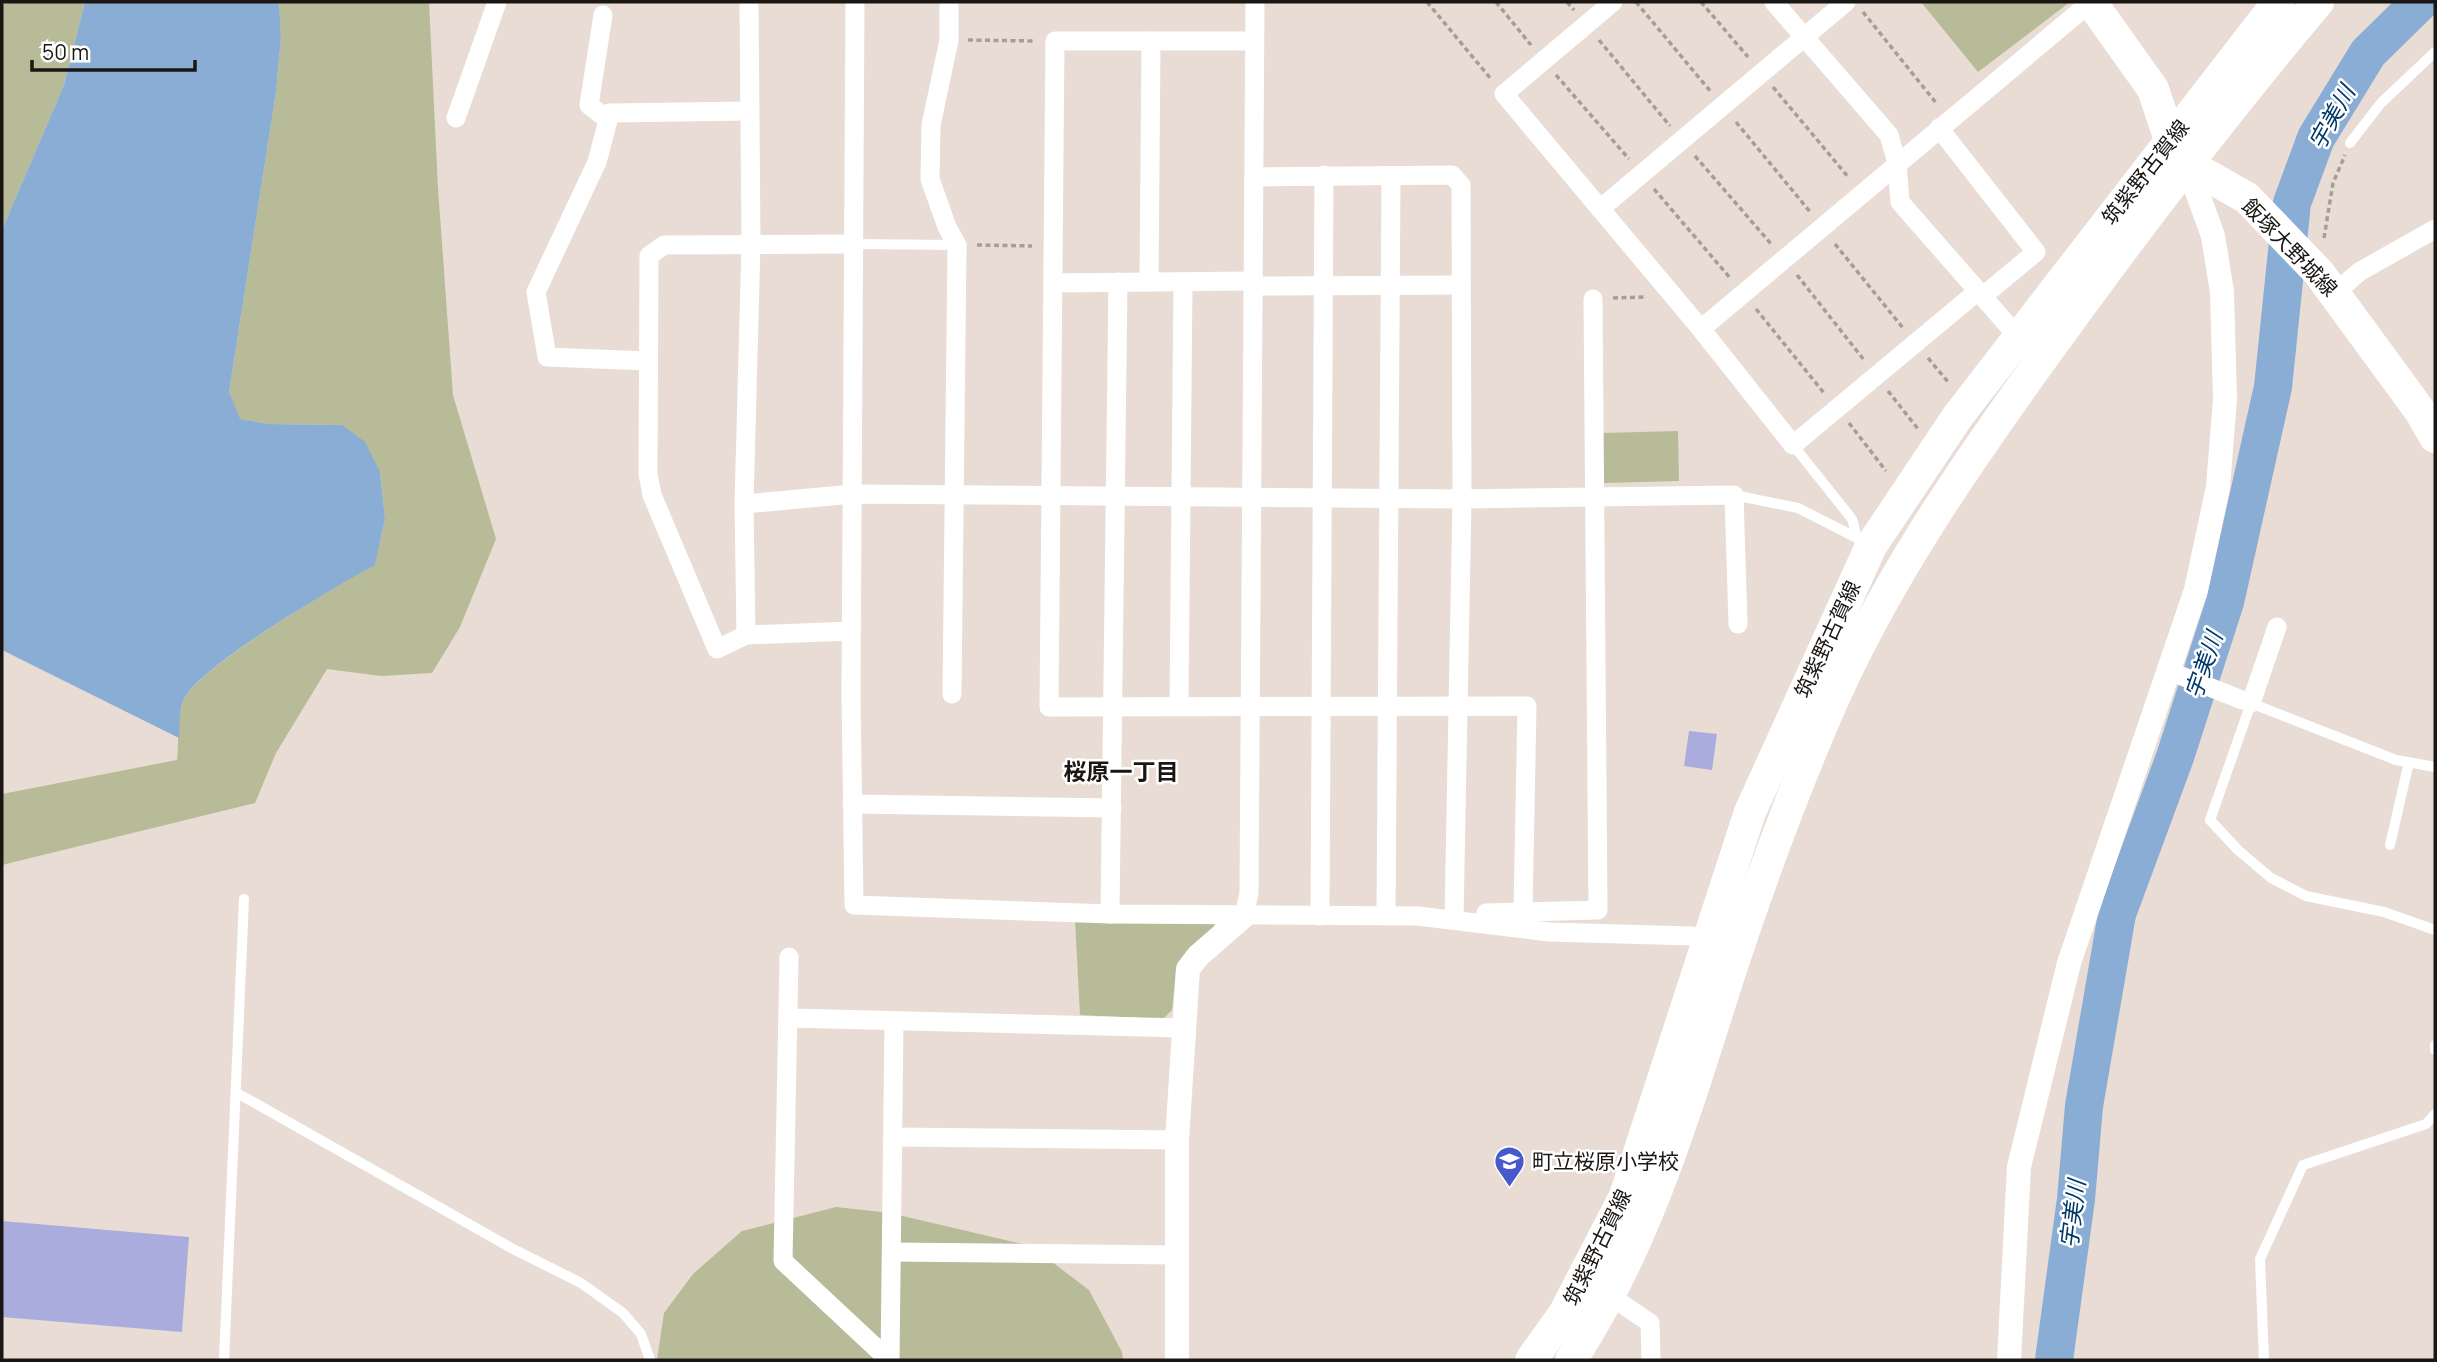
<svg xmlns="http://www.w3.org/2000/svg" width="2437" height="1362" viewBox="0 0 2437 1362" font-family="Manrope,'Noto Sans JP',sans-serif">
<rect width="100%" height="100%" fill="#e9dcd4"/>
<g fill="#b7bb97">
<polygon points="5,2 85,2 64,85 2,230 2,7"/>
<path d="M279,2H429L438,188L453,395L496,539L460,627L432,673L381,676L327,669L276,753L255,803L2,865V794L177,760C179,742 177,717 183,701C198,667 338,585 375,564L385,518L380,472L342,425L269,424L239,419L229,392L276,92L281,37Z"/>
<polygon points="1921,2 2070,2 1978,72"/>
<polygon points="1678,431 1679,481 1604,483 1602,433"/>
<polygon points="1075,920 1214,922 1214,932 1176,970 1172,1010 1163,1019 1080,1015"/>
<polygon points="836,1207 890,1213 1031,1246 1089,1290 1122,1352 1123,1360 657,1360 664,1313 693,1274 742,1231"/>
</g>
<path fill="#89add4" d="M85,2H279L281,37L276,92L229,392L240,419L269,424L342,425L365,442L380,472L385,518L375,565C338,585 197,667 183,701C179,711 180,727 179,738L2,650V230L64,85Z"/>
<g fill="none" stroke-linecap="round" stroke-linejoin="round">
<polyline stroke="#89add4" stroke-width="38" points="2054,1360 2076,1199 2084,1106 2117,914 2175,757 2225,602 2273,387 2292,203 2316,138 2368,53 2420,2"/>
</g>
<g fill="#a9acdc">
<polygon points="1689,731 1717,734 1712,770 1684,766"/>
<polygon points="2,1221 189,1237 182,1332 2,1317"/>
</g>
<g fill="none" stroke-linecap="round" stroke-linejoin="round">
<g stroke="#a79d97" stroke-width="3.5" stroke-dasharray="5 3.5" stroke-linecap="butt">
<polyline points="1427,2 1491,79"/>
<polyline points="1496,2 1531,45"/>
<polyline points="1567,2 1574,10"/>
<polyline points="1636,2 1711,92"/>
<polyline points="1701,2 1748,57"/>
<polyline points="1863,12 1937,104"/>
<polyline points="968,40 1034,41"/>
<polyline points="1599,40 1670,126"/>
<polyline points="1556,75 1629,159"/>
<polyline points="1773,87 1849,178"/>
<polyline points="1736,122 1811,213"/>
<polyline points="1695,156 1772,245"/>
<polyline points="1654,189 1731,279"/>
<polyline points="2324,238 2333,183 2345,155"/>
<polyline points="1835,244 1903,328"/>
<polyline points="977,245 1032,246"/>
<polyline points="1797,275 1864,360"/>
<polyline points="1613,298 1647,297"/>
<polyline points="1756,309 1824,393"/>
<polyline points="1928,358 1949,383"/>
<polyline points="1888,391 1918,429"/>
<polyline points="1849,423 1886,471"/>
</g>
<g stroke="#fff" stroke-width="10">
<polyline points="2350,143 2381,103 2435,52"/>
<polyline points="853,244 957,245"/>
<polyline points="1793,445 1852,519 1857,538"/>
<polyline points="1734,495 1798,508 1857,538"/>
<polyline points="2248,702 2396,760 2435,767"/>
<polyline points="2251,703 2210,820 2238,850 2271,878 2306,896 2384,912 2435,930"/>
<polyline points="2390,845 2409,762"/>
<polyline points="2435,1045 2435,1050"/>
<polyline points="237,1093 515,1250 581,1283 623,1313 641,1334 650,1360"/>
<polyline points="224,1360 244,899"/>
<polyline points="2264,1360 2260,1259 2303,1165 2426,1124 2435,1114"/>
</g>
<g stroke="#fff" stroke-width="19">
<polyline points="855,2 851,694 854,905 1110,914 1418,916 1549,932 1692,936 1710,941"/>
<polyline points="949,2 949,40 931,125 930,179 947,227 957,245 952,694"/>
<polyline points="1613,2 1504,94 1701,329 1793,445 1978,291"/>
<polyline points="1774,2 1889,135 1897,163 1900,202 2019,338"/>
<polyline points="603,15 589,105 608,120"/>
<polyline points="1254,41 1055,41 1049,707 1527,706 1523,910"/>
<polyline points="456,118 497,2"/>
<polyline points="1939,128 2036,252 1983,296"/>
<polyline points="1254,177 1452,175 1461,185 1462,499 1454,919"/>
<polyline points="1600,209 1846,2"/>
<polyline points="1149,282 1151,41"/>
<polyline points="1053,283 1252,281"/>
<polyline points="1252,286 1461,285"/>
<polyline points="2335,293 2359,272 2435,229"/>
<polyline points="1701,329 2091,2"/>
<polyline points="648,361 547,357 536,292 597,162 610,113 750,111"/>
<polyline points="744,504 853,494 1462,499 1734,495 1738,624"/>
<polyline points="851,631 746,635 717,649 652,495 648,474 649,256 664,245 853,244"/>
<polyline points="746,635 744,504 751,244 749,2"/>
<polyline points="2169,671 2242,700"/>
<polyline points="2251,703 2277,627"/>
<polyline points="1179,705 1183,282"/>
<polyline points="852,804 1112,808"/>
<polyline points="1110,914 1118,282"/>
<polyline points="1244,916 1249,893 1255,2"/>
<polyline points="1320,916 1324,175"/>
<polyline points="1386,916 1391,176"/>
<polyline points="1484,922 1486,913 1598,910 1593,299"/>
<polyline points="789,957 783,1261 889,1360"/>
<polyline points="789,1018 1182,1028"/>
<polyline points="893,1137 1177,1140"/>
<polyline points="892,1252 1177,1255"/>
<polyline points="1609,1295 1650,1323 1651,1360"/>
<polyline points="890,1360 894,1022"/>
</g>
<g stroke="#fff" stroke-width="24">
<polyline points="1177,1360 1177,1140 1188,969 1198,956 1244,916"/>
<polyline points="2009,1360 2019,1167 2069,963 2196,590 2218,487 2225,399 2222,292 2213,236 2187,164"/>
</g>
<g stroke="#fff" stroke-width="32">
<polyline points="2091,2 2153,89 2170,140 2187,164 2247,198 2319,273 2420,411 2435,437"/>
<polyline points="1531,1360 1564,1314 1625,1196 1750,812 1871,546 1958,416 2278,2"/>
<path d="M1571,1360C1649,1242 1688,1102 1731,969C1759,884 1790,800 1825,718C1881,587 1961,471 2044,356C2131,235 2222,116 2318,2"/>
</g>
</g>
<defs>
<symbol id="school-pin" viewBox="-11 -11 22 30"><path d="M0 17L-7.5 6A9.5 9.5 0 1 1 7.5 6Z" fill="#4759cd" stroke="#fff"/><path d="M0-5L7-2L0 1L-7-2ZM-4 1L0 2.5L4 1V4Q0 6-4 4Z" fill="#fff"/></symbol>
</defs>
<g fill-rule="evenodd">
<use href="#school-pin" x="1492" y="1144" width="35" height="47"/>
</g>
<g text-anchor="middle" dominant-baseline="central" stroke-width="5" stroke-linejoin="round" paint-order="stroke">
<g font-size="21" fill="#1a1613" stroke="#fff">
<text transform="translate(2145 172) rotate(-52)">筑紫野古賀線</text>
<text transform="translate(2290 247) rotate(46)">飯塚大野城線</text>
<text transform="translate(1827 639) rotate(-65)">筑紫野古賀線</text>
<text transform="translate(1597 1247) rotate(-64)">筑紫野古賀線</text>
</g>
<g font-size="21" fill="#1a1613" stroke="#fff" text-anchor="start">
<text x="1532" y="1161">町立桜原小学校</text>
</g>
<g font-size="23" font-style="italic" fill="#003868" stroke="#fff">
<text transform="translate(2331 117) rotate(-61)">宇美川</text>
<text transform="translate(2203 665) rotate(-71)">宇美川</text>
<text transform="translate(2072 1214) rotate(-83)">宇美川</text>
</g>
<g font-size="23" font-weight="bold" fill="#1a1613" stroke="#fff">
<text x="1121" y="771">桜原一丁目</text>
</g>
</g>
<rect width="2437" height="1362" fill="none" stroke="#1a1613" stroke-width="7"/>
<path d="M32 60v10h163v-10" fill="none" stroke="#1a1613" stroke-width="3.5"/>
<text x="42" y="60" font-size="21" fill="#1a1613" stroke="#ffffff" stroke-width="5" paint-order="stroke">50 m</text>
</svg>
